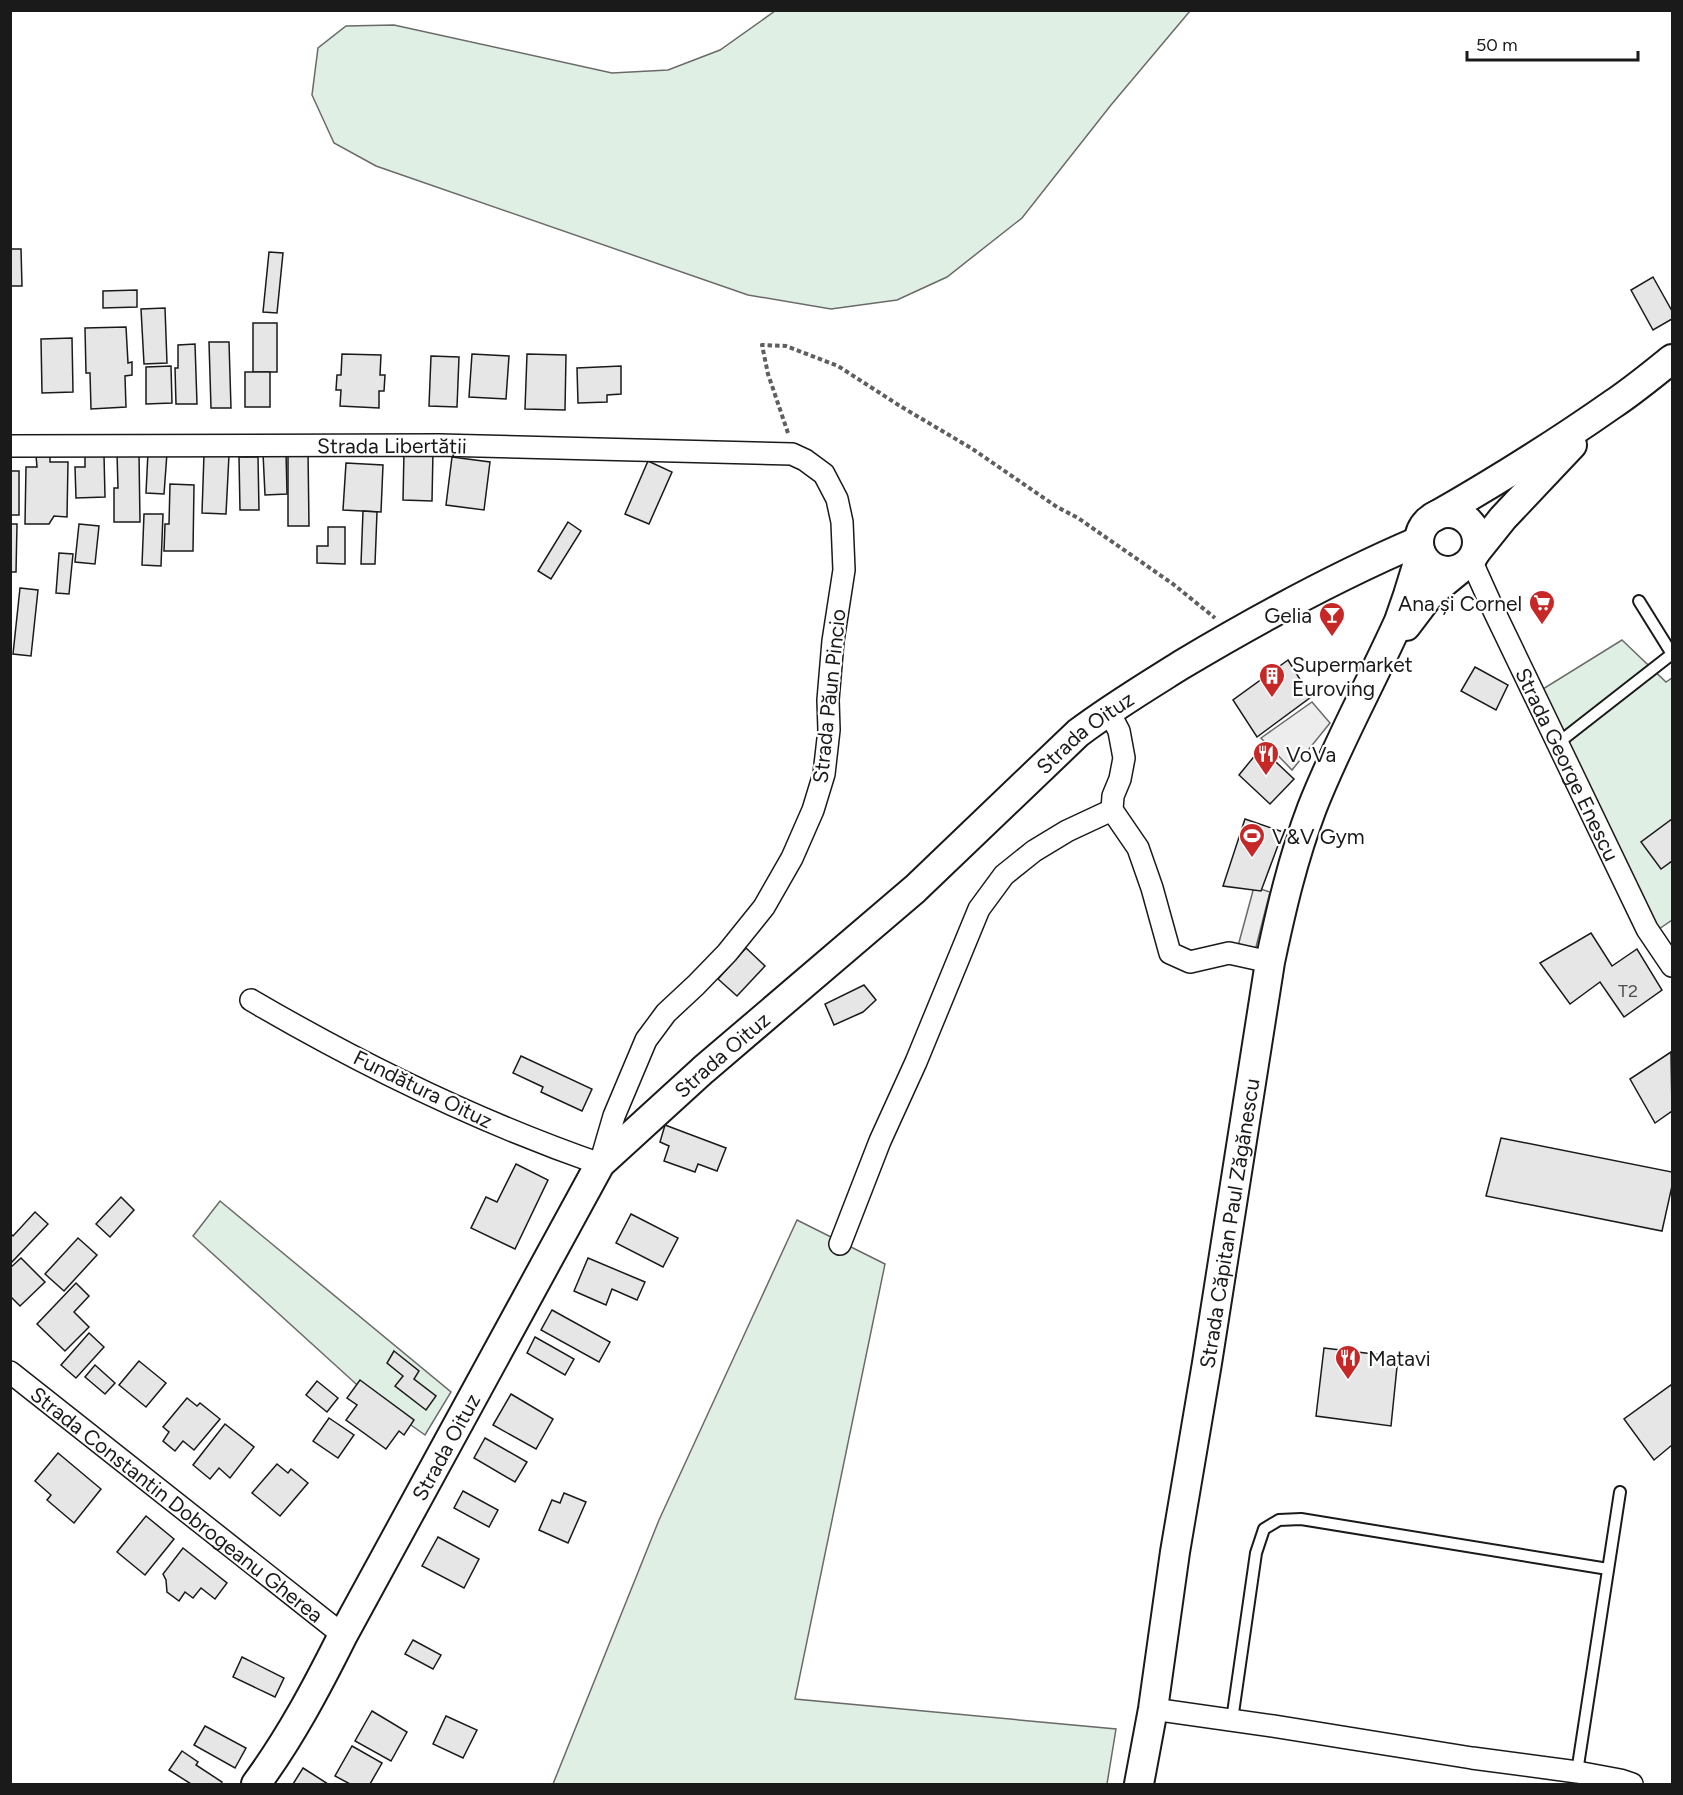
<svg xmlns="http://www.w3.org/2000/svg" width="1683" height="1795" viewBox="0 0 1683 1795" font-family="Figtree,sans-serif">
<rect width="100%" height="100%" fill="#fff"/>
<g fill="#e0efe3" stroke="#6a6a6a" stroke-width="1.5">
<polygon points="775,11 1190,11 1111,105 1022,218 947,277 897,300 831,309 748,295 376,166 334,143 312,95 318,48 346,26 394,25 612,73 668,70 720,50"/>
<polygon points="1622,640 1666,682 1672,678 1672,920 1659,929 1538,692"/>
<polygon points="220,1201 451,1392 425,1435 366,1393 193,1236"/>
<polygon points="797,1220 885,1264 795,1699 1116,1729 1107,1784 553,1784 659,1520"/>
</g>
<g fill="#ededed" stroke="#6a6a6a" stroke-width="1.5">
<polygon points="1312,702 1330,723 1292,770 1261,738"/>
<polygon points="1254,887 1270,892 1255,951 1238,946"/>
</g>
<g fill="#e6e6e6" stroke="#1a1a1a" stroke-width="1.5">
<polygon points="10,249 21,249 22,286 10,286"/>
<polygon points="269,252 283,253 277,313 263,312"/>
<polygon points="1653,277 1672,311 1672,319 1653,330 1631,290"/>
<polygon points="137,290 137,307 103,308 103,291"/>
<polygon points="165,308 167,363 144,364 141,309"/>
<rect x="253" y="323" width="24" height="49"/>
<polygon points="126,327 128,363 132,362 132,375 125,376 126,407 91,409 90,373 86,373 85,328"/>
<polygon points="72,338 73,392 42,393 41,339"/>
<polygon points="209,342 229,342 231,408 211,408"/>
<polygon points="195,344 197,404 176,404 175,368 178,368 178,345"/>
<polygon points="342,354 381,355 380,375 385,375 384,391 379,391 379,408 340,406 341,390 336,390 337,375 341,375"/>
<polygon points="472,354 509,356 506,399 469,397"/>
<polygon points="527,354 566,355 565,410 525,409"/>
<polygon points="431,356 459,357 457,407 429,406"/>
<polygon points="171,366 172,403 146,404 146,367"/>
<polygon points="621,366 621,394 607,395 607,402 578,403 577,368"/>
<rect x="245" y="372" width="25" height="35"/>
<polygon points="288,451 308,451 309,526 288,526"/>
<polygon points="404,451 433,451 432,501 403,500"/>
<polygon points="148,452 167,453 164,494 146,493"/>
<polygon points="286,452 287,494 265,495 263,453"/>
<polygon points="117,453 139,453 140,522 114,522 114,488 118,488"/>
<polygon points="204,454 229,455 226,514 202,513"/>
<polygon points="36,455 50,455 50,462 68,462 67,517 54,516 49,524 25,524 26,467 37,467"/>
<polygon points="85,455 104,455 105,497 76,498 75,467 85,467"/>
<polygon points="239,457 258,457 259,510 240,510"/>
<polygon points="452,457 490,462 484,510 446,505"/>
<polygon points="648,461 672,472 649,524 625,514"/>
<polygon points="346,463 383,465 381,512 343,510"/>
<rect x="10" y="471" width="9" height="44"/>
<polygon points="170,484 194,485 193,551 164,551 165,524 169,524"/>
<polygon points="363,511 377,512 375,564 361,564"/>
<polygon points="144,514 163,514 161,566 142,565"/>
<polygon points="568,522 581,531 551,579 538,571"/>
<polygon points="10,524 17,524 16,572 10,572"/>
<polygon points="79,524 99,526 95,564 75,562"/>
<polygon points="328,527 345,527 345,564 317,563 317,546 328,546"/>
<polygon points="59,553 73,554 69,594 56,593"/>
<polygon points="20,588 38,590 31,656 13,654"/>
<polygon points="1288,660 1311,697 1257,737 1233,700"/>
<polygon points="1475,667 1508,685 1496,710 1461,691"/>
<polygon points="1261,748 1294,779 1270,804 1239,775"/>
<polygon points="1245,819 1283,832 1261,891 1223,886"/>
<polygon points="1672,819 1672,861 1661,869 1641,842"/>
<polygon points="1591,933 1612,966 1637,949 1662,990 1624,1017 1600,982 1570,1004 1540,963"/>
<polygon points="746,948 765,966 737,996 718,979"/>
<polygon points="864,985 876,1000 863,1012 834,1025 825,1004"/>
<polygon points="1671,1052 1672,1111 1655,1123 1630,1079"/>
<polygon points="521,1056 592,1089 582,1111 541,1092 543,1087 513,1073"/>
<polygon points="665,1125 726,1148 717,1171 698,1164 695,1172 664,1161 669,1146 660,1142"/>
<polygon points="1501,1138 1672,1172 1672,1186 1662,1231 1486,1196"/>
<polygon points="516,1164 548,1180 515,1249 471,1228 486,1197 497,1202"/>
<polygon points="121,1197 134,1210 110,1237 96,1224"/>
<polygon points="35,1212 48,1224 10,1264 10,1233 13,1236"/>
<polygon points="631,1214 678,1238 663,1267 616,1243"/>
<polygon points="78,1238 97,1255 64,1291 45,1274"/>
<polygon points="21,1258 45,1282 20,1306 10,1296 10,1268"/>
<polygon points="588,1258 645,1282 637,1300 612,1289 606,1305 574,1291"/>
<polygon points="76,1283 89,1296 74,1312 89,1327 65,1351 37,1324"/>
<polygon points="552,1310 610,1342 599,1362 541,1330"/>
<polygon points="89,1333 104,1347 76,1378 61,1365"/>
<polygon points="535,1337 574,1359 565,1375 527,1353"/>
<polygon points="1324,1348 1398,1357 1391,1426 1316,1416"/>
<polygon points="394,1351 419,1371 414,1379 436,1396 426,1410 395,1386 403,1376 387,1363"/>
<polygon points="139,1361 166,1383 146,1407 119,1385"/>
<polygon points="95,1365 115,1383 105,1394 85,1377"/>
<polygon points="360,1380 414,1420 404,1435 399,1431 386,1449 346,1420 357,1405 347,1398"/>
<polygon points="317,1381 338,1398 327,1412 306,1395"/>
<polygon points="1671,1385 1672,1387 1672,1445 1654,1460 1624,1419"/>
<polygon points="511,1394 553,1419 536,1449 493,1425"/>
<polygon points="187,1398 197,1406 200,1403 220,1419 194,1450 183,1441 175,1451 163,1441 169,1432 163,1427"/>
<polygon points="329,1418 354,1435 338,1458 313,1441"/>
<polygon points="225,1424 254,1447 230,1478 219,1468 210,1479 193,1465"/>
<polygon points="485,1438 527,1462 515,1482 474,1458"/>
<polygon points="58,1453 101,1489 74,1523 47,1500 51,1495 35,1481"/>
<polygon points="277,1464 288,1473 291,1469 308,1483 280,1516 252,1493"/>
<polygon points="463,1491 498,1510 489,1527 454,1508"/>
<polygon points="564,1493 586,1502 568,1543 539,1530 552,1500 560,1503"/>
<polygon points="146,1516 174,1539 145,1575 117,1552"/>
<polygon points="438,1537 479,1559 464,1588 422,1566"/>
<polygon points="183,1548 227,1583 215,1599 201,1588 193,1598 185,1592 179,1601 167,1592 166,1580 163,1574"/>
<polygon points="413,1640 441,1655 433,1669 405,1654"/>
<polygon points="242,1657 284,1678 275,1697 233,1677"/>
<polygon points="372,1711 407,1732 391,1761 355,1741"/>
<polygon points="446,1716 477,1730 463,1758 433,1744"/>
<polygon points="205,1726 246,1748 235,1768 194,1745"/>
<polygon points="352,1746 382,1763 370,1784 350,1784 335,1776"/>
<polygon points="182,1751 198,1762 196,1765 222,1782 221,1784 191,1784 169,1770"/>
<polygon points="303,1768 328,1784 293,1784"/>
</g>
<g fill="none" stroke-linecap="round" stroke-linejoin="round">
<defs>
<g id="lane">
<polyline points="1558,743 1672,654 1639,601"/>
<polyline points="1232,1720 1256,1553 1264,1529 1279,1520 1301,1519 1608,1569"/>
<polyline points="1577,1772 1620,1492"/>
</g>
<g id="street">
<path id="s1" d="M10,446L439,445L792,454L805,460L824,474L837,499L842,522L844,570L833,641L828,700L829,730L824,774L813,810L792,858L764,907L727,953L696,985L666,1013L646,1040L614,1116L600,1164C479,1122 362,1065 251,1000"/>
<path id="s2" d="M1471,560L1494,611L1647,929L1672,966"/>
<polyline points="1108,710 1119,731 1124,758 1120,779 1113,796 1112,810 1138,848 1152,888 1170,953 1190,962 1229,953 1270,962"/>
<polyline points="840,1244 880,1141 916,1062 979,909 1004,875 1034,851 1067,831 1112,810"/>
<path id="s3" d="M10,1372L343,1635"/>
<polyline points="1153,1709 1273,1726 1472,1758 1577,1772 1620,1780 1632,1784"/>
</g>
<g id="secondary">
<circle cx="1448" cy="542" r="29"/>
<path d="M1434,517C1495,482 1556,444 1613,404C1634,390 1653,374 1672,359"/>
<polyline points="1475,553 1503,518 1572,445"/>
<polyline points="1406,626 1431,593 1464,566"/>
<path id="s4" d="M256,1784C290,1738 317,1687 343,1635L600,1164L703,1070L915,889L1078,733C1111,708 1146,687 1181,665C1258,619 1337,576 1419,541"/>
<path id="s5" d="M1139,1784L1153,1709L1175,1552L1207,1363L1270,962C1281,910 1293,858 1312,808C1337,744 1371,683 1399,621L1408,595L1421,553"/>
</g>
</defs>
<use href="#lane" stroke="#1a1a1a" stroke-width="14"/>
<use href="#street" stroke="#1a1a1a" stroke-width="24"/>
<use href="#secondary" stroke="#1a1a1a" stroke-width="32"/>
<polyline stroke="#5f5f5f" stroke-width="4" stroke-dasharray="4.5 3" stroke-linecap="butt" points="788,433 768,374 762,345 786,346 838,366 900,406 971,448 1057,507 1078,518 1173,584 1215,618"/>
<use href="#lane" stroke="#fff" stroke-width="10"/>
<use href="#street" stroke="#fff" stroke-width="21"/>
<use href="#secondary" stroke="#fff" stroke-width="28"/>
</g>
<defs>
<symbol id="supermarket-pin" viewBox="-11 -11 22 30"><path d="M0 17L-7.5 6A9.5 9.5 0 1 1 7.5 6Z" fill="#c62828" stroke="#fff"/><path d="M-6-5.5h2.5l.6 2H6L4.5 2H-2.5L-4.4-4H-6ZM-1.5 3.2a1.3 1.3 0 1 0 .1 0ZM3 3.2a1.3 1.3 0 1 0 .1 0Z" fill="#fff"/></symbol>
<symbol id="bar-pin" viewBox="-11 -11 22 30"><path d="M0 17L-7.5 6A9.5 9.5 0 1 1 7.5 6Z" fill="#c62828" stroke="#fff"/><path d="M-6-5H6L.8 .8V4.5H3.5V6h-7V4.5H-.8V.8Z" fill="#fff"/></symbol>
<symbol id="building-pin" viewBox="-11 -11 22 30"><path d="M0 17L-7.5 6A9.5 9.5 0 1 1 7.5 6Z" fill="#c62828" stroke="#fff"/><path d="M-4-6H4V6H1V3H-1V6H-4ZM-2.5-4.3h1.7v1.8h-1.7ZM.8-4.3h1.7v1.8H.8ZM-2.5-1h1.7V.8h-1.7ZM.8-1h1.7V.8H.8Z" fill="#fff"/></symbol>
<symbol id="restaurant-pin" viewBox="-11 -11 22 30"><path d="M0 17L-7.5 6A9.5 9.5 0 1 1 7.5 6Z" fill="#c62828" stroke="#fff"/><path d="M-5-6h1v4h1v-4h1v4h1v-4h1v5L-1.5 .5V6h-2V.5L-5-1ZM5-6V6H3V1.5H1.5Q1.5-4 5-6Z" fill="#fff"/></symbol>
<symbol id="stadium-pin" viewBox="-11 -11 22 30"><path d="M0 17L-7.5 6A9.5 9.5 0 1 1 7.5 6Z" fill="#c62828" stroke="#fff"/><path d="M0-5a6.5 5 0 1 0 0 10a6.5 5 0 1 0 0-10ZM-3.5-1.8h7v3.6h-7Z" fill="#fff"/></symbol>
</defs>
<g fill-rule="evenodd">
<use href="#supermarket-pin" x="1527" y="588" width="30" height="40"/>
<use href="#bar-pin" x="1317" y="600" width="30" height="40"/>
<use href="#building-pin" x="1257" y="661" width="30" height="40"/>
<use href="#restaurant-pin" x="1251" y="739" width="30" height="40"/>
<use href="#stadium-pin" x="1237" y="821" width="30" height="40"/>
<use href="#restaurant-pin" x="1333" y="1343" width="30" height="40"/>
</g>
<g text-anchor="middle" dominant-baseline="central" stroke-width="4.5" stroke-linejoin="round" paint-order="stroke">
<g font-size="18" fill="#4d4d4d">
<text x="1628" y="991">T2</text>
</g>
<g font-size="21" fill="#1a1a1a" stroke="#fff">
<text stroke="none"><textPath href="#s1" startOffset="382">Strada Libertății</textPath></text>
<text transform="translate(829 696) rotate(-84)">Strada Păun Pincio</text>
<text stroke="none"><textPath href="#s4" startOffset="1359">Strada Oituz</textPath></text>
<text stroke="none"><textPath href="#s2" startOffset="226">Strada George Enescu</textPath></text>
<text stroke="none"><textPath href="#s4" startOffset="873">Strada Oituz</textPath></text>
<text transform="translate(423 1089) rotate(26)">Fundătura Oituz</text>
<text stroke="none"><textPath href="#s5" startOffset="568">Strada Căpitan Paul Zăgănescu</textPath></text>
<text stroke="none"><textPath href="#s4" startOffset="387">Strada Oituz</textPath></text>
<text stroke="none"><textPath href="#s3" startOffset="213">Strada Constantin Dobrogeanu Gherea</textPath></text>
</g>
<g font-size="21" fill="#1a1a1a" stroke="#fff" text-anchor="start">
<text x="1522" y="603" text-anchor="end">Ana și Cornel</text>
<text x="1312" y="615" text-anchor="end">Gelia</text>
<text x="1292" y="664">Supermarket<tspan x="1292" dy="24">Euroving</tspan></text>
<text x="1286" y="754">VoVa</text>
<text x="1272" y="836">V&amp;V Gym</text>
<text x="1368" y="1358">Matavi</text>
</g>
</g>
<rect width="1683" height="1795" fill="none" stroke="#1a1a1a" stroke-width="24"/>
<path d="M1467 51v9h171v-9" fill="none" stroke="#1a1a1a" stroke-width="3"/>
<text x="1476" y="51" font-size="18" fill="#1a1a1a" stroke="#ffffff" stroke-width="4.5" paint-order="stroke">50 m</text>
</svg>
